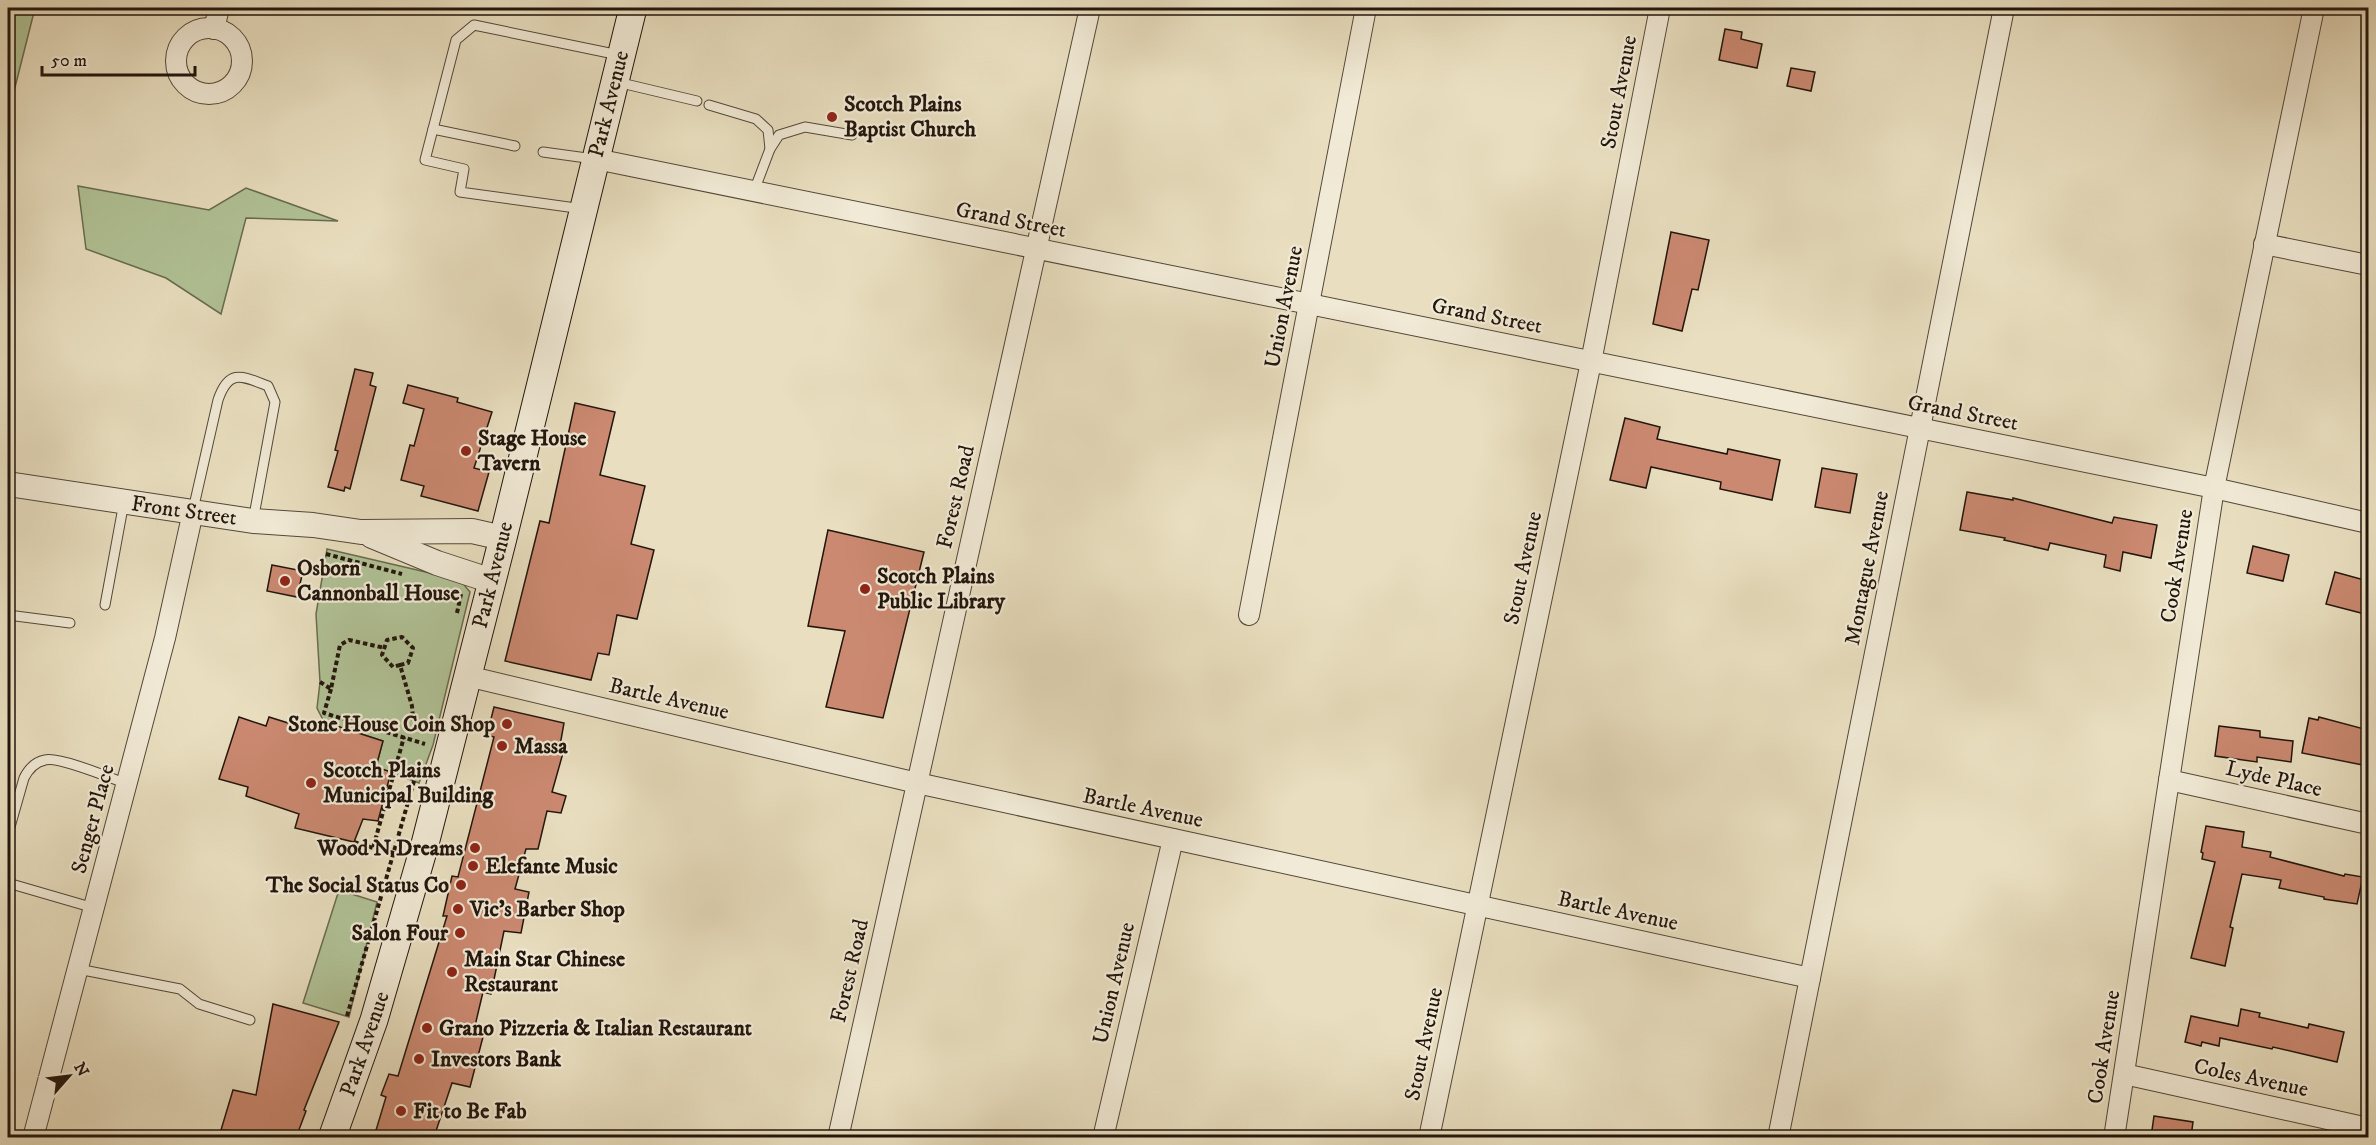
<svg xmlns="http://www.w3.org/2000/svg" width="2376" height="1145" viewBox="0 0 2376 1145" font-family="'IM FELL DW Pica',serif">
<rect width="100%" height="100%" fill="#e9dfc0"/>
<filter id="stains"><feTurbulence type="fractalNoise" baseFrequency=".00333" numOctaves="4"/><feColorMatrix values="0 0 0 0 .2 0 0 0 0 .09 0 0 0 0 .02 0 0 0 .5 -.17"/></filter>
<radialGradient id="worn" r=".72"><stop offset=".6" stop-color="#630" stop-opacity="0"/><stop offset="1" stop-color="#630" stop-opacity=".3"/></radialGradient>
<g fill="#b1c397" stroke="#696c52" stroke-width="1.5">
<polygon points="8,8 34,12 8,115"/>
<polygon points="78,186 209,210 246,188 338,221 246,218 221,314 166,278 86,249"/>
<polygon points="327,549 460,580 470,592 433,745 419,783 376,767 383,741 324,722 317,708 320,682 316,614"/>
<polygon points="339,890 377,902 349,1017 303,1003"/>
</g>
<g fill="#cb8971" stroke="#21150c" stroke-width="1.5">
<polygon points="1725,29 1742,32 1741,39 1762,44 1757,68 1719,60"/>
<polygon points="1791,68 1815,72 1811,91 1787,86"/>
<polygon points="1671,232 1709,240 1698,290 1692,289 1682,331 1653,324"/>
<polygon points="355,369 373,373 370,385 376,387 350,489 345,487 344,491 328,487 338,451 335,450"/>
<polygon points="408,385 458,398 457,402 492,412 474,468 489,472 478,511 421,496 424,486 401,480 410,445 414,446 424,409 403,403"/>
<polygon points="575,403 615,412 600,475 645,486 631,544 654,550 637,619 617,615 609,655 598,653 591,680 505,661 540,521 549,523"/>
<polygon points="1625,418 1660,427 1657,439 1727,454 1728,449 1780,460 1772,500 1720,489 1721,482 1651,467 1646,488 1610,480"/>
<polygon points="1822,468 1857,474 1850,513 1815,507"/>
<polygon points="1967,492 2013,500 2013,498 2112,523 2114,517 2157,525 2151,558 2123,552 2120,571 2104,567 2106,555 2050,543 2048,550 2004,540 2005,538 1960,530"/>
<polygon points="828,530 924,552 883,718 826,707 845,631 808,626"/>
<polygon points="2253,546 2289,555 2283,581 2247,573"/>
<polygon points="272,565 303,571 297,597 267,591"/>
<polygon points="2335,572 2368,581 2368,600 2365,614 2326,604"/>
<polygon points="494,707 564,723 559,751 563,753 552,792 566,796 561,813 547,811 538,849 526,849 515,889 529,892 521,933 504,931 491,994 483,992 474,1030 484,1033 470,1087 452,1083 434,1137 374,1137 386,1097 381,1095 389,1074 398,1076 447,916 443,916 452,876 458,877 494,737 487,735"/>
<polygon points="239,717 266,726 269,717 320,733 324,722 383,741 376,767 391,772 378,821 363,819 354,842 295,828 299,814 246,796 248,787 219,779"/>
<polygon points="2319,717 2368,730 2368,766 2302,753 2309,718 2318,720"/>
<polygon points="2219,726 2260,731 2260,737 2293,741 2291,762 2257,757 2257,762 2215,756"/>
<polygon points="2206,826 2244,832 2242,847 2271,852 2270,857 2344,876 2345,874 2363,877 2357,904 2324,899 2324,897 2279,888 2281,880 2242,874 2230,927 2233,928 2225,966 2191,958 2215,862 2202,859 2203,853 2201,852"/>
<polygon points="273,1004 339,1022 304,1110 306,1111 297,1135 221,1130 233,1090 256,1095"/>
<polygon points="2241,1009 2260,1013 2259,1017 2308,1028 2309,1024 2344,1032 2337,1062 2273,1047 2272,1049 2220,1038 2219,1046 2202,1042 2201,1046 2185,1042 2191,1016 2238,1026"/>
<polygon points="2154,1116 2193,1122 2191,1137 2151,1137"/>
</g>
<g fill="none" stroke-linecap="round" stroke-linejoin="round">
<defs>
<g id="service">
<polyline points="617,82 697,101"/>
<polyline points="709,105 756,119 768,130 770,149"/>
<polyline points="433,129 515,146"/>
<polyline points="543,152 594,159"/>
<polyline points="754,191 770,149 779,135 805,127 852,135"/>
<polyline points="583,209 460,192 464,169 425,160 456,40 474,25 619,55"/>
<path d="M193,510L218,400C229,368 242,376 268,386L275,402L253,521"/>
<polyline points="105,605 124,502"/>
<polyline points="8,615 70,623"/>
<path d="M8,834L24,778C28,770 35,762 45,760C58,756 111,778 127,784"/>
<polyline points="8,883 94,908"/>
<polyline points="78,969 180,989 199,1004 250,1020"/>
</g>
<g id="minor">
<circle cx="209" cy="61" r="33"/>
<polyline points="214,29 219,8"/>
<polyline points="596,159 2214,488 2368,523"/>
<polyline points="2264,244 2368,265"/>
<polyline points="1249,615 1366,8"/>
<polyline points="467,676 917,783 1810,978"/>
<polyline points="2169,780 2368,824"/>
<polyline points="2124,1074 2368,1128"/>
<polyline points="33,1138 165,638 193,512"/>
<polyline points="838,1138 1090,8"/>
<polyline points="1103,1138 1173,839"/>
<polyline points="1429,1138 1591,362 1660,8"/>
<polyline points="1778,1138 2004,8"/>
<polyline points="2114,1138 2214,488 2314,8"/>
</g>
<g id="tertiary">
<polyline points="8,484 253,521 313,525 361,532 472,531 503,538"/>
<polyline points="372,536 437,563 492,581"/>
</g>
<polyline id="secondary" points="332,1138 374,1020 425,844 503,538 633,8"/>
</defs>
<use href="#service" stroke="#534839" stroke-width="11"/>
<use href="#minor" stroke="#534839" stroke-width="22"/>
<use href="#tertiary" stroke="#534839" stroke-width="26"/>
<use href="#secondary" stroke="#21150c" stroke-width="29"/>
<g stroke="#21150c" stroke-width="4" stroke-dasharray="4.5 3" stroke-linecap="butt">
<polyline points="326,554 402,574"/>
<polyline points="457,613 461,594"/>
<polyline points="400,665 408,663 413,648 402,637 387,640 382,655 393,667 400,665 412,706 413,719 430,727"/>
<polyline points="320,682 331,689 340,645 349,640 385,648"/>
<polyline points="331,689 324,713 425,744"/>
<polyline points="386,791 410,797"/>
<polyline points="354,842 373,848"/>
<polyline points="394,853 373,848 404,737"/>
<polyline points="347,1016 416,774"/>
</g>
<use href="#service" stroke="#f1ead6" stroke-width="9"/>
<use href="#minor" stroke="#f1ead6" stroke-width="20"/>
<use href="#tertiary" stroke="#f1ead6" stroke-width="24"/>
<use href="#secondary" stroke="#f1ead6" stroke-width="27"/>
</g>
<g fill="#8f2418" stroke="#f1ead6" stroke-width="2">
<circle cx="832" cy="117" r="6"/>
<circle cx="466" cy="451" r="6"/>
<circle cx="285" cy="581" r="6"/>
<circle cx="865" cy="589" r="6"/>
<circle cx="507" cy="724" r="6"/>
<circle cx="502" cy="746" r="6"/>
<circle cx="311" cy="783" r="6"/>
<circle cx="475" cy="848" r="6"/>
<circle cx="473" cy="866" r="6"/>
<circle cx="461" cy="885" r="6"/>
<circle cx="458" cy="909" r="6"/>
<circle cx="460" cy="933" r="6"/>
<circle cx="452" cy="972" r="6"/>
<circle cx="427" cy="1028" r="6"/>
<circle cx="419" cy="1059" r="6"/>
<circle cx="401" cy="1111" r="6"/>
</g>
<g text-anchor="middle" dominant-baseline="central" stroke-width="4.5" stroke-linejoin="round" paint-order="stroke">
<g font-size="22" fill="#21150c" stroke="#f1ead6">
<text transform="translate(1619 92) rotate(-79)">Stout Avenue</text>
<text transform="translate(609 104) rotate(-76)">Park Avenue</text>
<text transform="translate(1011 220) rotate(11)">Grand Street</text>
<text transform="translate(1284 307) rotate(-79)">Union Avenue</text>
<text transform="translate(1487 316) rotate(11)">Grand Street</text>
<text transform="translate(1963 413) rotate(11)">Grand Street</text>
<text transform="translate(956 497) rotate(-77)">Forest Road</text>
<text transform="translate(184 511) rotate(8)">Front Street</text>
<text transform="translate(2177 566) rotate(-81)">Cook Avenue</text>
<text transform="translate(1523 568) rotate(-78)">Stout Avenue</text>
<text transform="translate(1867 568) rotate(-79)">Montague Avenue</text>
<text transform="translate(493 575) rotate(-76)">Park Avenue</text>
<text transform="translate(669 699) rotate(13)">Bartle Avenue</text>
<text transform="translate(2274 779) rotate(13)">Lyde Place</text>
<text transform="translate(1143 808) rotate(12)">Bartle Avenue</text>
<text transform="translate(93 819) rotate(-75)">Senger Place</text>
<text transform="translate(1618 911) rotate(12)">Bartle Avenue</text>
<text transform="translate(850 971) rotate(-77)">Forest Road</text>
<text transform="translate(1114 983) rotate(-77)">Union Avenue</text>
<text transform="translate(365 1044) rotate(-71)">Park Avenue</text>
<text transform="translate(1424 1044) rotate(-78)">Stout Avenue</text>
<text transform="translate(2104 1047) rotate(-81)">Cook Avenue</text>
<text transform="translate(2251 1078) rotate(12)">Coles Avenue</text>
</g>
<g font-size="22" font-weight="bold" fill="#21150c" stroke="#f1ead6" text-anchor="start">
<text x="844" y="104">Scotch Plains<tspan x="844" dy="25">Baptist Church</tspan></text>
<text x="478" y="438">Stage House<tspan x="478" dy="25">Tavern</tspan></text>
<text x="297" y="568">Osborn<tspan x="297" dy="25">Cannonball House</tspan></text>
<text x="877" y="576">Scotch Plains<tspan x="877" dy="25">Public Library</tspan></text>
<text x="495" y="724" text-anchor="end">Stone House Coin Shop</text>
<text x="514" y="746">Massa</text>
<text x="323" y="770">Scotch Plains<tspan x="323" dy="25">Municipal Building</tspan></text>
<text x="463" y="848" text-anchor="end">Wood N Dreams</text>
<text x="485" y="866">Elefante Music</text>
<text x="449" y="885" text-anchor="end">The Social Status Co</text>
<text x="470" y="909">Vic's Barber Shop</text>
<text x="448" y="933" text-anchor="end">Salon Four</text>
<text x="464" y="959">Main Star Chinese<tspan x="464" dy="25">Restaurant</tspan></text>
<text x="439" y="1028">Grano Pizzeria &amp; Italian Restaurant</text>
<text x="431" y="1059">Investors Bank</text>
<text x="413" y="1111">Fit to Be Fab</text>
</g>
</g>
<rect width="2376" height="1145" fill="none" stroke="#e9dfc0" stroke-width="30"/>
<rect x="9" y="9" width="2358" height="1127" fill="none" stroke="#21150c" stroke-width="3"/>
<rect x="15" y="15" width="2346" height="1115" fill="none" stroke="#21150c" stroke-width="1.5"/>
<g transform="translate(69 1076) rotate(62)" stroke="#f1ead6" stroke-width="4.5" paint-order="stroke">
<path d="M0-4.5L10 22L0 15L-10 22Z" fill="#21150c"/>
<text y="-9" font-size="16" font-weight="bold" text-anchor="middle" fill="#21150c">N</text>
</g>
<path d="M42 66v9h153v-9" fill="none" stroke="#21150c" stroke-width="3"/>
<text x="51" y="66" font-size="18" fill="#21150c" stroke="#f1ead6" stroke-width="4.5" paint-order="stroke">50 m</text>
<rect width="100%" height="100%" filter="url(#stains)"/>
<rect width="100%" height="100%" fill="url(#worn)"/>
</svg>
